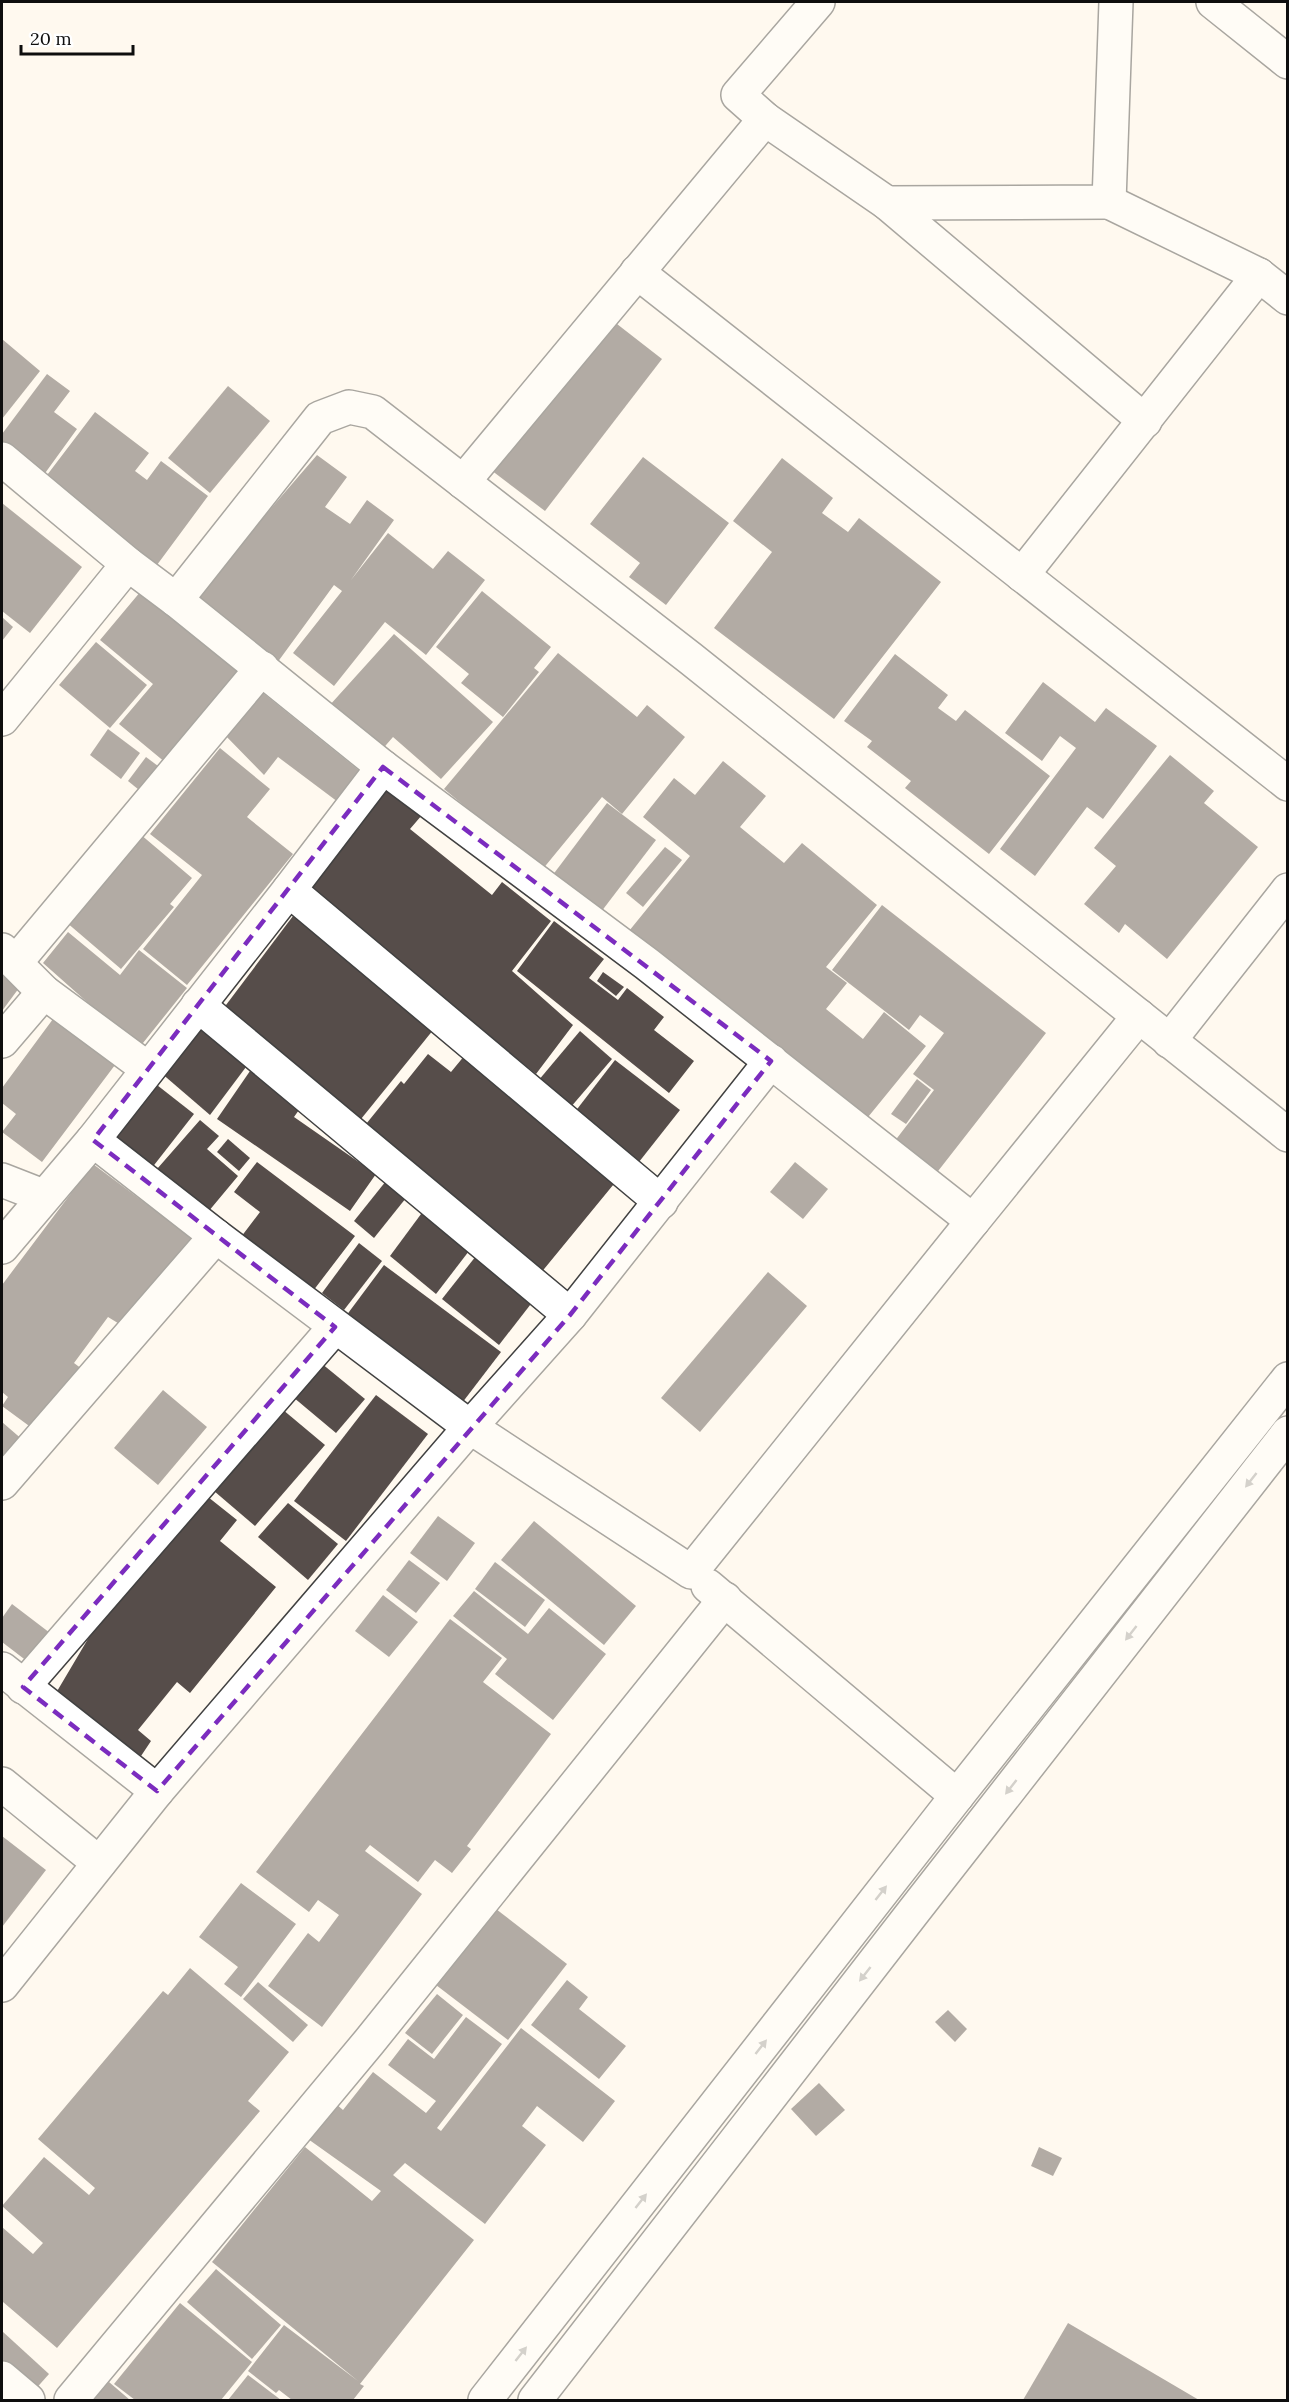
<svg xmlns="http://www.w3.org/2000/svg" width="1289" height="2402" viewBox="0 0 1289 2402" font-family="Lora,serif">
<rect width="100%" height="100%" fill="#fff9ef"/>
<g fill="#564d4a">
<polygon points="608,317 662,359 545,511 491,470"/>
<polygon points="2,339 40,371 2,419"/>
<polygon points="47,374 70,391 54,412 77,429 43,476 2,445 2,434"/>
<polygon points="228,386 270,421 210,493 168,458"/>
<polygon points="95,412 149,453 135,471 147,480 161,461 208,496 154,569 41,483"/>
<polygon points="317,455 347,477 325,507 350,524 367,500 394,520 351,580 388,533 433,569 448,551 485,580 426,655 385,622 334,686 293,653 342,591 334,585 277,663 192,600"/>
<polygon points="643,457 729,523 666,605 629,577 640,563 590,524"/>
<polygon points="782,458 833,498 822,513 848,532 859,518 941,582 834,719 714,628 772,552 733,521"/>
<polygon points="2,503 82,567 30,633 2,611"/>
<polygon points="141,591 240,674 166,763 119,724 153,684 100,640"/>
<polygon points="482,591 551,647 534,668 539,672 503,717 461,683 469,674 436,647"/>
<polygon points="2,617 13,627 2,641"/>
<polygon points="394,634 493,722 441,779 393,737 380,752 329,706"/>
<polygon points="96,642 147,685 110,728 59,685"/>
<polygon points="558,653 637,717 647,705 685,737 622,814 602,797 542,870 444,789"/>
<polygon points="895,654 948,695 938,708 956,721 951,727 965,710 1050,776 989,854 905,788 911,781 867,747 872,741 844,721"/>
<polygon points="1043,682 1095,722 1106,708 1157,746 1103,819 1087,807 1035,876 1000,849 1076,748 1060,736 1042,761 1005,733"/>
<polygon points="257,688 361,772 338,802 278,757 264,775 222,732"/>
<polygon points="108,729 140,753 121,779 90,755"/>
<polygon points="220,748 270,789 247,817 293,854 187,985 143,949 202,875 150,834"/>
<polygon points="1170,755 1214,791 1204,803 1258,847 1167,959 1125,924 1119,933 1084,904 1116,866 1094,848"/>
<polygon points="146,757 162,769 144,794 128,781"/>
<polygon points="723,761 766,796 740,827 784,863 802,843 877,905 826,967 847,983 826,1009 863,1039 884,1012 926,1046 864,1122 629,931 690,856 643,817 674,778 695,795"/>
<polygon points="383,784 422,815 410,829 492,895 502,882 551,921 512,971 573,1025 536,1074 302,885"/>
<polygon points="607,803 656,840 601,912 552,876"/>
<polygon points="140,834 192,878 170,904 174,907 121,969 66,922"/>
<polygon points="665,847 682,860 643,907 626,893"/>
<polygon points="882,905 1046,1033 935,1175 894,1142 934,1090 913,1074 944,1033 920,1015 909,1030 832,970"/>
<polygon points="296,912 438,1024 361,1119 223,1009"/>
<polygon points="554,921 604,959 589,978 618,1000 627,988 664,1017 654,1030 694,1061 669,1093 517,971"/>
<polygon points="68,932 120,975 139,950 187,988 139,1048 43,963"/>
<polygon points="603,972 624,987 616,996 597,981"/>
<polygon points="2,975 19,988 2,1011"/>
<polygon points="53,1019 115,1065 42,1162 2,1132 16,1114 2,1103 2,1088"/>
<polygon points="200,1027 246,1067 210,1115 160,1072"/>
<polygon points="580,1031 612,1059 570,1108 538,1081"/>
<polygon points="428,1054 451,1072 465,1055 618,1179 540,1274 362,1129 401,1081 404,1084"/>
<polygon points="615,1060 680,1110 635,1167 571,1117"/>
<polygon points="250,1071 301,1107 294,1117 376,1174 350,1211 217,1119"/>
<polygon points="917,1079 931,1090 906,1124 891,1114"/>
<polygon points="157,1085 194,1114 151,1169 114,1140"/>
<polygon points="200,1120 219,1136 207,1149 238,1176 208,1212 157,1169"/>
<polygon points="228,1139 250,1158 239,1171 217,1152"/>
<polygon points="257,1162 355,1236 313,1291 241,1237 260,1212 234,1192"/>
<polygon points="795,1162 828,1189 803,1219 770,1192"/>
<polygon points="93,1164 200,1244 126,1328 108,1317 74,1363 82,1369 36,1431 2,1406 8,1397 2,1392 2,1285"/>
<polygon points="386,1181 406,1198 374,1238 354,1221"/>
<polygon points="424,1210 469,1251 436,1294 390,1256"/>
<polygon points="359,1243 382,1261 344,1310 322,1293"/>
<polygon points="476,1256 534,1300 499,1345 442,1299"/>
<polygon points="384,1265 501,1352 462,1403 346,1316"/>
<polygon points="768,1272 807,1306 700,1432 661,1398"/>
<polygon points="321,1363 365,1399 336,1433 293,1397"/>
<polygon points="163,1390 207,1427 158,1485 114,1448"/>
<polygon points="376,1395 428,1434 346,1541 294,1501"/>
<polygon points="276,1404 325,1445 255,1526 207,1485"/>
<polygon points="2,1422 24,1441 2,1469"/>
<polygon points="203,1493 237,1520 220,1541 276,1587 190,1693 177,1682 138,1730 151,1741 141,1756 56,1693 98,1622"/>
<polygon points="288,1503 338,1544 308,1580 258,1537"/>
<polygon points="438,1516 475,1543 447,1581 410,1553"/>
<polygon points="534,1521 636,1606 604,1645 501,1560"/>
<polygon points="409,1560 440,1583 416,1613 386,1590"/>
<polygon points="495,1562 545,1600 525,1627 475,1589"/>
<polygon points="474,1591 528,1634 549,1608 606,1654 553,1720 495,1674 507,1659 453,1616"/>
<polygon points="383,1595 418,1622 389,1657 355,1631"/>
<polygon points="12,1604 54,1636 32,1665 2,1642 2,1618"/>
<polygon points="450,1619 502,1658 483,1682 551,1734 467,1846 471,1849 452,1873 435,1860 418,1882 370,1845 365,1851 422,1894 322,2027 268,1986 308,1933 319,1942 339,1915 318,1900 309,1912 256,1872"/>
<polygon points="2,1836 46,1870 2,1927"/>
<polygon points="241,1883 296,1924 241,1997 224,1984 238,1967 199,1937"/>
<polygon points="496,1909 567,1964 508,2040 436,1985"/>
<polygon points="190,1968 289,2052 248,2101 260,2111 57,2348 3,2302 2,2304 2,2227 33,2254 43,2243 2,2206 44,2157 89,2195 95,2188 38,2139 163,1991 168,1995"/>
<polygon points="567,1980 588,1997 579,2009 626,2046 599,2079 531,2025"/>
<polygon points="258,1982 308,2025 293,2042 243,1999"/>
<polygon points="437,1994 463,2015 432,2054 405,2033"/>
<polygon points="948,2010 967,2029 955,2042 935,2022"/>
<polygon points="466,2017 502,2044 437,2128 441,2131 521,2028 615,2101 583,2142 537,2106 522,2126 546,2145 485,2224 405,2163 393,2175 474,2240 360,2384 364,2386 353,2400 292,2400 279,2390 276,2393 248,2371 284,2325 358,2381 212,2262 305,2147 372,2201 381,2191 308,2139 335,2103 343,2110 373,2072 426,2113 436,2101 388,2065 408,2039 434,2059"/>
<polygon points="819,2083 845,2110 816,2136 791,2109"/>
<polygon points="1039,2147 1062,2158 1053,2176 1031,2166"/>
<polygon points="216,2269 281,2325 252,2359 187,2302"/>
<polygon points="180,2303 252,2362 221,2400 135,2400 114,2384"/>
<polygon points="1068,2323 1199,2400 1023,2400"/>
<polygon points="2,2331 49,2374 33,2392 2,2364"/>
<polygon points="248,2375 281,2400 228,2400"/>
<polygon points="109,2382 130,2400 93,2400"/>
</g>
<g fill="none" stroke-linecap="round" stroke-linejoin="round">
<defs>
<g id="minor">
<polyline points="818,2 738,95 765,119 887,203 1145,421"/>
<polyline points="1213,2 1288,62"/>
<polyline points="1109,202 1259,275 1288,298"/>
<polyline points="887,203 1109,202 1116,2"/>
<polyline points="637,272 1288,784"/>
<polyline points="2,459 128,564 176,600 383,767 289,890 93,1140 2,1247"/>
<polyline points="463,482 765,119"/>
<polyline points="1022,575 1259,275"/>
<polyline points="176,600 320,418 349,407 373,412 690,658 1288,1135"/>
<polyline points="2,719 128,564"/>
<polyline points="383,767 647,964 973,1221 1139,1016"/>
<polyline points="289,890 661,1202"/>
<polyline points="2,950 44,992 148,1069"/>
<polyline points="16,962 262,668"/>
<polyline points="198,1005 570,1315"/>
<polyline points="2,1041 44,992"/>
<polyline points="1169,1041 1288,890"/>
<polyline points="93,1140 216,1236 470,1427 691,1572 973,1221"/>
<polyline points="2,1180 43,1196"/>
<polyline points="2,1483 216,1236"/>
<polyline points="708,1586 957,1796"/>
<polyline points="2,1669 157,1791"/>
<polyline points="23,1687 335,1327"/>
<polyline points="2,1784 99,1863"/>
<polyline points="2,1985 157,1791 470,1427 570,1315 771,1061"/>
<polyline points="2,2378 28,2400"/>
<polyline points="71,2400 369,2042 725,1599"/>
<polyline points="485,2400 957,1796 1288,1379"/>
<polyline points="535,2400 914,1911 1288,1433"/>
</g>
</defs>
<use href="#minor" stroke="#414141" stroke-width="36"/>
<use href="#minor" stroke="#fff" stroke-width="33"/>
</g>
<defs><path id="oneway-solid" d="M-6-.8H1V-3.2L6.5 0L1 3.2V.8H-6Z" transform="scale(1.5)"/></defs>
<g fill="#9f9f9f">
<use href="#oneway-solid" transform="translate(1251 1480) rotate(128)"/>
<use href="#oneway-solid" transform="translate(1131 1633) rotate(128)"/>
<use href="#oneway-solid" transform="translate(1011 1787) rotate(128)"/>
<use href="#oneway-solid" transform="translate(881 1893) rotate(-52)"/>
<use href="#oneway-solid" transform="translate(865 1974) rotate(128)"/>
<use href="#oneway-solid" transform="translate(761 2047) rotate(-52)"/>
<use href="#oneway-solid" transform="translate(641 2201) rotate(-52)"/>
<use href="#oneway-solid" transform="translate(521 2354) rotate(-52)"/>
</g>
<path d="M0 0H1289V2402H0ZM383,767L771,1061L570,1315L157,1791L23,1687L335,1327L93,1140Z" fill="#fff9ef" fill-opacity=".55" fill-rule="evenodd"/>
<path fill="none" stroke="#7b2cbf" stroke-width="4.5" stroke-dasharray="12 8" stroke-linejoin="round" d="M383,767L771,1061L570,1315L157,1791L23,1687L335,1327L93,1140Z"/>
<rect width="1289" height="2402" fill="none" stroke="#0e0e0e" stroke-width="6"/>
<path d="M21 45v9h112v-9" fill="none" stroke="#0e0e0e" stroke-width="3"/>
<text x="30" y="45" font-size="18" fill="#0e0e0e" stroke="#ffffff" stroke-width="4.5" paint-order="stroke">20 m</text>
</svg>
